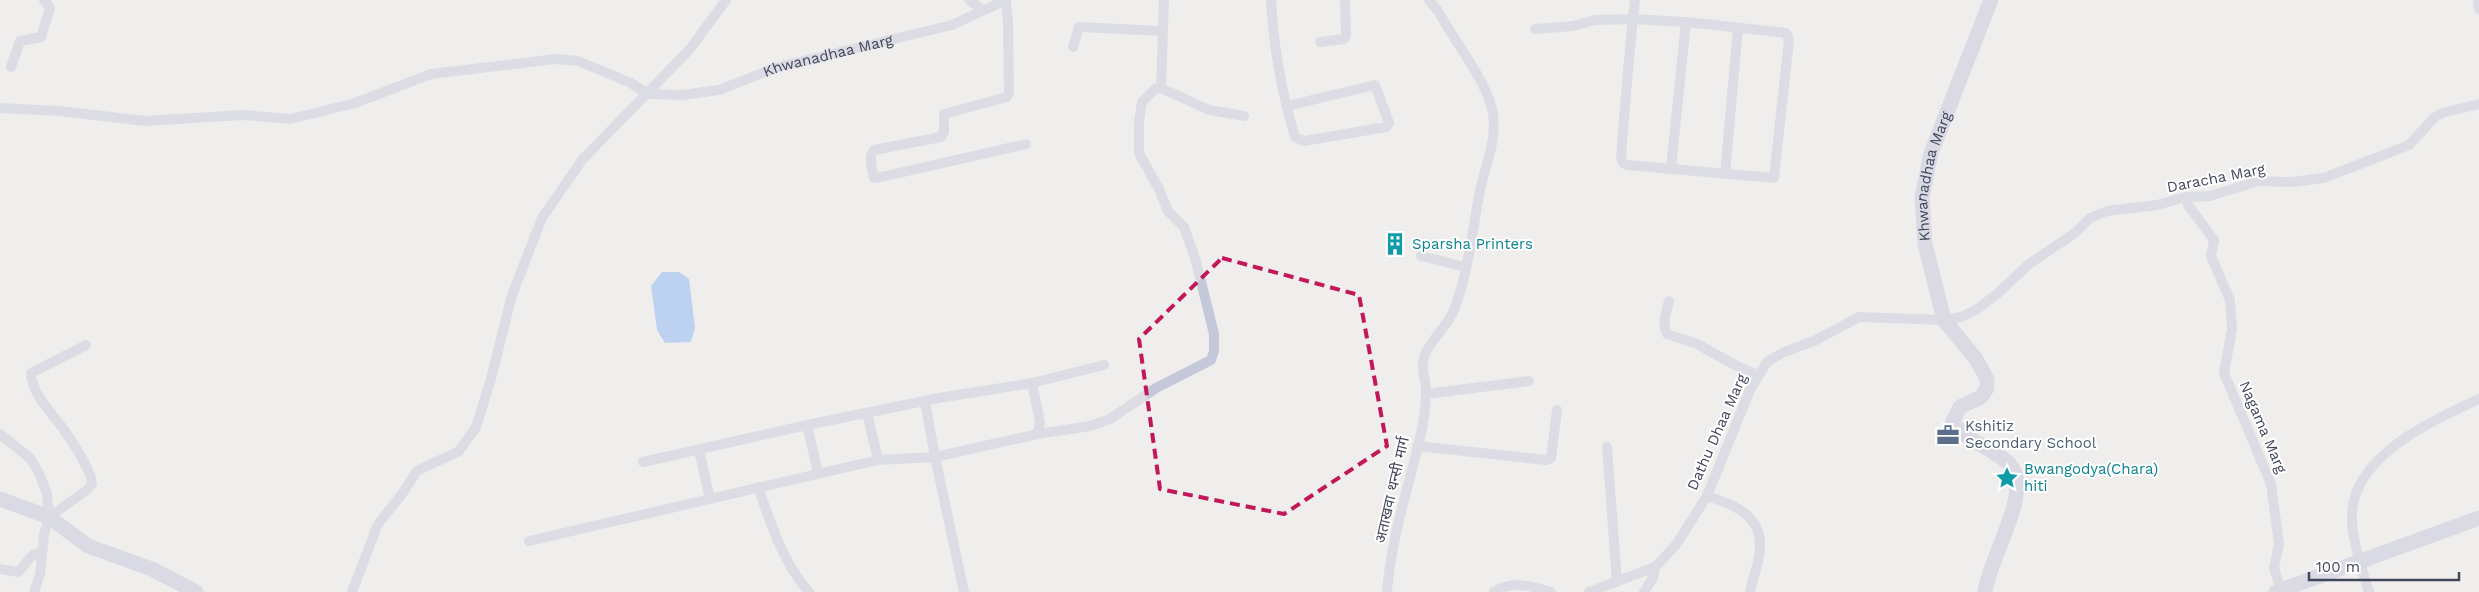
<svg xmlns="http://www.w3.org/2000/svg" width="2479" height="592" viewBox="0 0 2479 592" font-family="'Work Sans','Noto Sans Devanagari',sans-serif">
<rect width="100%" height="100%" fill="#f0eeec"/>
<polygon fill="#7faef3" points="662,272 679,272 689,279 695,328 691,342 665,343 657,330 651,286"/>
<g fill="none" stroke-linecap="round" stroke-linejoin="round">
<g stroke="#c4c8d9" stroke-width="10">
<polyline points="969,0 983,10"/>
<path d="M1006,0L1008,23L1009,92L1007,97L944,114V132L941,137L874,150C868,156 872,170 874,178L886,176L1026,144"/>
<path d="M1271,0C1274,50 1281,89 1295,137L1304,141L1386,127L1389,123L1375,85L1287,106"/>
<polyline points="2478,0 2479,9"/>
<path d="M1535,29L1573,26L1595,20L1633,19L1686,22L1786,33L1789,40L1774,178L1627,165L1623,163L1621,157C1625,105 1629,52 1635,0"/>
<polyline points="1320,42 1344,39 1346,36 1345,0"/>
<polyline points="1073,47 1079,27 1163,31"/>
<polyline points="11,67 20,41 41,37 50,8 44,0"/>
<polyline points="1161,88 1209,110 1244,116"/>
<path id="s1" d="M648,94L682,95L719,90L778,67L952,25L1006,0"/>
<polyline points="0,108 59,111 145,121 243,115 291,119 355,103 431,74 555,59 578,61 631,83 648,94"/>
<polyline points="1671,168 1686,22"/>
<polyline points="1725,174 1738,28"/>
<polyline points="2186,197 2188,205 2214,240 2211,256 2230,300 2232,329 2224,373 2271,484 2279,544 2274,568 2281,590"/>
<polyline points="1421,256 1465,267"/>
<path d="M1669,301C1666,312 1662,323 1667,334L1697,344L1735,365L1758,375"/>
<polyline points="1032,383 1040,422 1038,434 1090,426 1110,419 1156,388 1211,360 1214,351 1214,334 1196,261 1184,227 1168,211 1159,189 1139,153 1139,122 1142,102 1155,89 1161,88 1164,0"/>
<polyline points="1426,394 1529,381"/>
<polyline points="925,402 935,457 1038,434"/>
<polyline points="867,413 878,460"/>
<polyline points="807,425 818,473"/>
<polyline points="0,434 30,458 39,473 47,494 49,517 44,535 40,574 34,592"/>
<polyline points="1417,446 1546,460 1551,458 1557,410"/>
<polyline points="1607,447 1617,582"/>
<polyline points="699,450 710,499"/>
<polyline points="643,462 807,425 939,398 1032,383 1104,365"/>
<path d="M758,487C771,524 783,563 809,592"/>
<path d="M1707,496C1739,506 1766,518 1759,557C1757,569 1752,580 1750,592"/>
<path d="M49,517L87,490L92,484L91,478C85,461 74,444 64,430C52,413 32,395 31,373L86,345"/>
<polyline points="529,541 878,460 935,457 964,592"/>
<path d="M0,569L18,572C29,563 26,555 42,552"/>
<polyline points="352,592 378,524 402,494 417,471 459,451 476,427 491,379 512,295 542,218 582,160 690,49 726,0"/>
<path d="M1387,592C1391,537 1410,483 1422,429C1424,418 1426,404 1426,392C1426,382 1422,371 1423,362C1426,343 1447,328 1454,310C1468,274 1472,233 1479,195C1484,168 1497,143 1493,114C1489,84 1453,39 1438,11L1429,0"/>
<path d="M1494,592C1512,580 1532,586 1551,592"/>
<polyline points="1589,592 1655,567 1676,545 1707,496 1750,390 1767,362 1782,353 1816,340 1859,317 1944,320 1961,317 1976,310 1997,294 2029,264 2075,233 2090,218 2107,211 2157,205 2186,197 2210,196 2259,181 2292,182 2324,178 2409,145 2434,118 2442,113 2479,104"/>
<polyline points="1644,592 1653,578 1655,567"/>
<path d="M2369,592C2362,569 2351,538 2352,514C2354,455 2434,420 2479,399"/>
</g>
<g stroke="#bdc0d8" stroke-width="15">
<polyline points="0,499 49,517 88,546 152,569 196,592"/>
<path id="s2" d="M1985,592C1988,560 2034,491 2010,465C1996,449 1962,440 1953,421L1960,407L1981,397L1987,388V379L1976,359L1944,320L1925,244L1922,197L1931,153L1991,0"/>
<polyline points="2276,592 2479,518"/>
</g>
</g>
<path d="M0 0H2479V592H0ZM1222,258L1359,295L1387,446L1284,514L1160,489L1139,339Z" fill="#f0eeec" fill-opacity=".55" fill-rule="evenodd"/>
<path fill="none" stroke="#c2185b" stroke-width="4" stroke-dasharray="10 6" stroke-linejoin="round" d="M1222,258L1359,295L1387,446L1284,514L1160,489L1139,339Z"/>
<defs>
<symbol id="building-bare" viewBox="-9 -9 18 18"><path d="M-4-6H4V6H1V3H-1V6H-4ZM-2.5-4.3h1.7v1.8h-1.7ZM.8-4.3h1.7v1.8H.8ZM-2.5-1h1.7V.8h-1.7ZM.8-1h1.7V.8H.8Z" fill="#0f9aa8" stroke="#fff" stroke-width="2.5" paint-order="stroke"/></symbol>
<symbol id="office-bare" viewBox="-9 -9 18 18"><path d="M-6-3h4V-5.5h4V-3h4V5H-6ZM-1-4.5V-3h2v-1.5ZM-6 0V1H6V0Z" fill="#5c6f8a" stroke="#fff" stroke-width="2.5" paint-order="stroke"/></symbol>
<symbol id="sight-bare" viewBox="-9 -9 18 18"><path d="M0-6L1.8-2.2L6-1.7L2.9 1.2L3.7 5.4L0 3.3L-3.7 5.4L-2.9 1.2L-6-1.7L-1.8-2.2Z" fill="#0f9aa8" stroke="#fff" stroke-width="2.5" paint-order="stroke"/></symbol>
</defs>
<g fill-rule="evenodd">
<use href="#building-bare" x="1379" y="228" width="32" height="32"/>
<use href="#office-bare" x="1932" y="419" width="32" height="32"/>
<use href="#sight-bare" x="1991" y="462" width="32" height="32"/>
</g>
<g text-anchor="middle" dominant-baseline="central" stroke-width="4" stroke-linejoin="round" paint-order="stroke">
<g font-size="15" fill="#43475c" stroke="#fff">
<text stroke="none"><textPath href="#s1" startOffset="186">Khwanadhaa Marg</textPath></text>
<text stroke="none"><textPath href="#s2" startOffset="486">Khwanadhaa Marg</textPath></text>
<text transform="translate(2216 178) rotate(-11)">Daracha Marg</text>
<text transform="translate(2263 427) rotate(67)">Nagama Marg</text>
<text transform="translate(1717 432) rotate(-66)">Dathu Dhaa Marg</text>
<text transform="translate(1392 490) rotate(-77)">अताखवा थन्सी मार्ग</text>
</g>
<g font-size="15" fill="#0d838f" stroke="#fff" text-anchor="start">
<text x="1412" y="244">Sparsha Printers</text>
<text x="2024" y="469">Bwangodya(Chara)<tspan x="2024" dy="17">hiti</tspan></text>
</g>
<g font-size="15" fill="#4e5e75" stroke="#fff" text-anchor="start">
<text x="1965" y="426">Kshitiz<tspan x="1965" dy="17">Secondary School</tspan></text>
</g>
</g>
<path d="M2309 572v8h150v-8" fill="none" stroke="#43475c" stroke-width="2.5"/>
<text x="2316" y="572" font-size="15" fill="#43475c" stroke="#ffffff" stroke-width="4" paint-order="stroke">100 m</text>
</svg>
